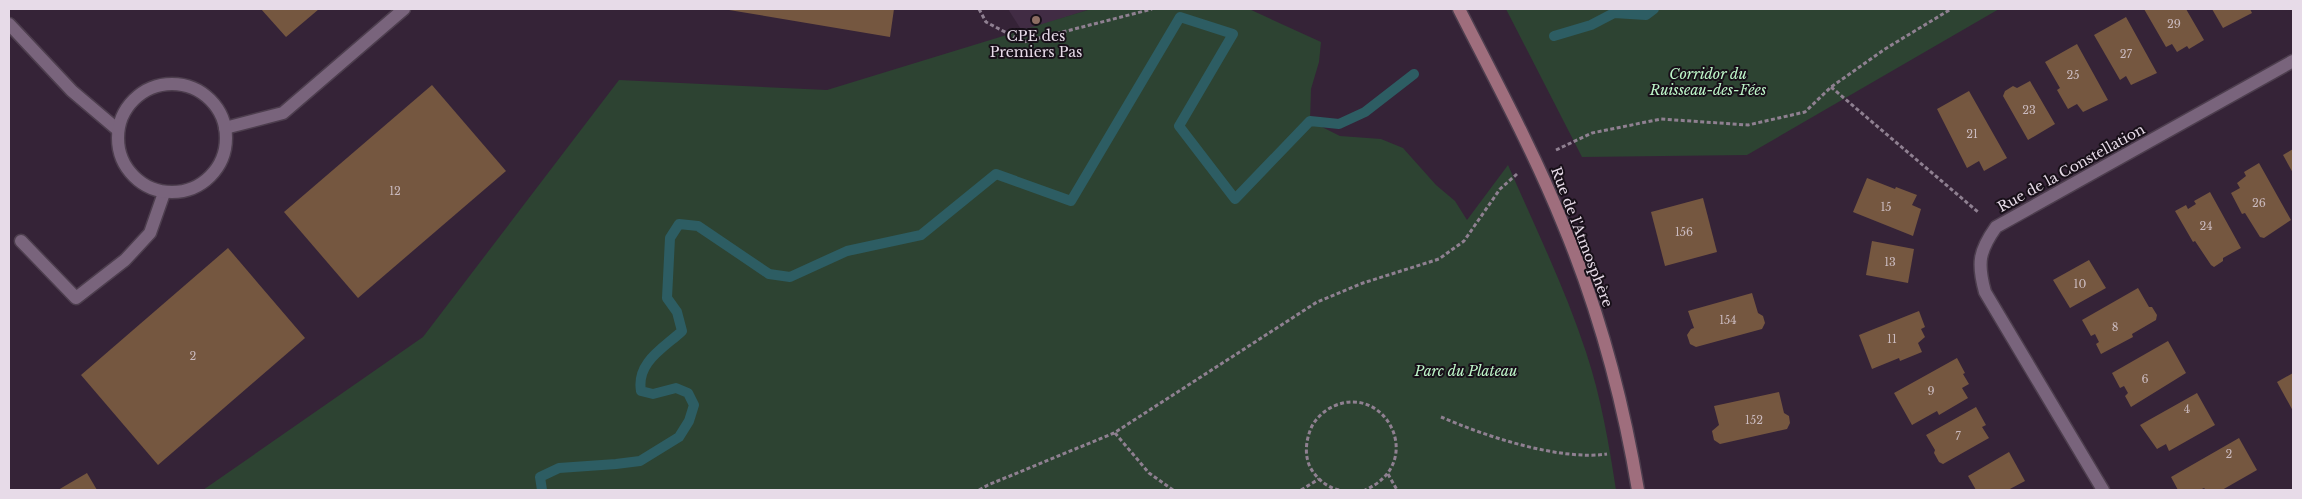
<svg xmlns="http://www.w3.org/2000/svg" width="2302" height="499" viewBox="0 0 2302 499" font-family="'Libre Baskerville',serif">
<rect width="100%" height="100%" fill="#352337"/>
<polygon fill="#412c44" points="1008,9 1091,9 1022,31"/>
<g fill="#2d4332">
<path d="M1091,9H1249L1321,42L1319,62L1311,89L1310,121L1340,136L1381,139L1403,148L1436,185L1455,201L1467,220L1508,165C1535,227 1565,288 1586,352C1601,397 1609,444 1616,490H203L423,337L619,80L827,90Z"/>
<polygon points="1506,9 1999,9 1747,155 1582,157"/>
</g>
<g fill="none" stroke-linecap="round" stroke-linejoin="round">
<g stroke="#2d5d63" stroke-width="10">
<polyline points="1554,36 1591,25 1614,13 1646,15 1654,9"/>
<path d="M542,490L540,477L559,468L616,464L640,461L679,437L689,421L694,405L688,393L676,388L653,394L641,391C636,362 664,348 682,331L677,312L667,298L670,238L679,224L698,226L769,274L790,277L847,251L921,235L996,174L1071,201L1180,17L1233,34L1179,126L1235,199L1310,121L1339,124L1365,112L1414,74"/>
</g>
</g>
<g fill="#755740">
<polygon points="261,9 319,9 286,37"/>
<polygon points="723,9 894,9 890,37"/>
<polygon points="2144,9 2186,9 2204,40 2189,49 2187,46 2177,52 2172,44 2166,47"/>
<polygon points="2212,9 2250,9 2252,13 2223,28"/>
<polygon points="2126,17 2157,73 2131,85 2126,76 2120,80 2094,35"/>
<polygon points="2077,44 2108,100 2083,112 2077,104 2068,109 2057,90 2060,88 2045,62"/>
<polygon points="2030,81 2055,124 2028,140 2003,96 2005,91 2013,86 2017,88"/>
<polygon points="432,85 506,171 358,298 284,212"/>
<polygon points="1969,91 2007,158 1984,171 1979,161 1967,168 1937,109"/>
<polygon points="2293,149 2293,173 2283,155"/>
<polygon points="2259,163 2291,220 2264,238 2260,237 2245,213 2242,214 2231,193 2240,188 2237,183 2246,176 2244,172"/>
<polygon points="1867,178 1895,189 1896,187 1917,195 1912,205 1921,209 1913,236 1853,212"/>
<polygon points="2210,192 2241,248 2223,258 2223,261 2214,267 2211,265 2195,241 2193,242 2175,211 2186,205 2188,209 2196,204 2194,201"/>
<polygon points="1703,198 1717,252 1665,266 1651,212"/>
<polygon points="1872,241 1914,249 1908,283 1866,275"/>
<polygon points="228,248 305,338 158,465 81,375"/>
<polygon points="2089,260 2106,288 2070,308 2053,280"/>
<polygon points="2138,288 2149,307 2152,307 2157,315 2156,320 2132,334 2133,337 2101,354 2096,344 2099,342 2095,334 2091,336 2082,320"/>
<polygon points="1752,293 1758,313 1763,316 1765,323 1762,329 1696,347 1690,344 1687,335 1691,329 1694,328 1688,311"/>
<polygon points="1919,311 1925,327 1921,329 1925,337 1918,343 1922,352 1900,361 1899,358 1872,369 1859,335"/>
<polygon points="2168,341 2186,373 2131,407 2125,396 2128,393 2124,386 2120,388 2112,373"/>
<polygon points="1957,358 1965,373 1963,374 1969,384 1962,388 1968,398 1939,415 1937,411 1912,425 1894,393"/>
<polygon points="2293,373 2293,411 2277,382"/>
<polygon points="1779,392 1784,413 1789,416 1790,423 1787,429 1720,444 1714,440 1712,431 1719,425 1714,406"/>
<polygon points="2197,393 2215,425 2169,451 2166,444 2157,449 2140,425"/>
<polygon points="1976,407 1986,425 1982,427 1989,438 1943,464 1939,462 1934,453 1935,450 1926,435"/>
<polygon points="2239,438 2257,470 2222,490 2206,490 2204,488 2200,490 2178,490 2171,477"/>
<polygon points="2009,452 2025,481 2008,490 1976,490 1968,476"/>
<polygon points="87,473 97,490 58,490"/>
</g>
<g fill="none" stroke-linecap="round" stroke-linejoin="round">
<defs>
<g id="lane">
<polyline points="225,128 283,113 404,9"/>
<polyline points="21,241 76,298 125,260 150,233 164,193"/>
</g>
<g id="street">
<polyline points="9,24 72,91 118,130"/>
<circle cx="172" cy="138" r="54"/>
<path d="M2103,490L1985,292C1977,263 1979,251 1996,227L2293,61"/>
</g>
<path id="secondary" d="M1459,9C1495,80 1533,150 1563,224C1598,308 1623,400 1638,490"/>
</defs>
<use href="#lane" stroke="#4d3e4e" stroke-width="15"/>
<use href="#street" stroke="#4d3e4e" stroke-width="15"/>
<use href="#secondary" stroke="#4d3e4e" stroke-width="15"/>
<g stroke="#8f8091" stroke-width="3" stroke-dasharray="4 2.5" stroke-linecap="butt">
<polyline points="979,9 986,22 1024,42 1152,9"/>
<polyline points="1831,87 1978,212"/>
<polyline points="1556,150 1592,133 1661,119 1748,125 1805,112 1831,87 1885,49 1951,9"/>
<path d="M1441,417C1485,436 1559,461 1607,454"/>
<polyline points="1115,433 1149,473 1173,490"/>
<polyline points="1388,474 1397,490"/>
<polyline points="979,490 988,485 1114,433 1317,302 1363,283 1439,259 1464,241 1500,189 1517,174"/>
<polyline points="1301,490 1319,479"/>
<path d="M1339,490C1326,487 1316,478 1310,467C1304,454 1306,439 1312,426C1317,417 1325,410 1334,406C1386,383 1427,463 1365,490"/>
</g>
<use href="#lane" stroke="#79647c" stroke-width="12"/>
<use href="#street" stroke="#79647c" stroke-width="12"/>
<use href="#secondary" stroke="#9f6e7d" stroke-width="12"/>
</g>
<circle fill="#8d6e63" stroke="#181019" stroke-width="2" cx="1036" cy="20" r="5"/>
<g text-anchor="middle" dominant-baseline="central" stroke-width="4" stroke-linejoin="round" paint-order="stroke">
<g font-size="11" fill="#cababe">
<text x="2174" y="24">29</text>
<text x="2126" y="54">27</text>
<text x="2073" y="75">25</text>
<text x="2029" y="110">23</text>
<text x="1972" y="134">21</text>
<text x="395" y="191">12</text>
<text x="2259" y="203">26</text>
<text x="1886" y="207">15</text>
<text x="2206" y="226">24</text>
<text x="1684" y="232">156</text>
<text x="1890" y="262">13</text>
<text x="2080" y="284">10</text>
<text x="1728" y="320">154</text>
<text x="2115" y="327">8</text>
<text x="1892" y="339">11</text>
<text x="193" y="356">2</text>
<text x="2145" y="379">6</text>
<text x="1931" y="391">9</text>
<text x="2187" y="409">4</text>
<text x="1754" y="420">152</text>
<text x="1958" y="436">7</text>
<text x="2229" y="454">2</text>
</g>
<g font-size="14" fill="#e7dbe8" stroke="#181019">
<text x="1036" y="36">CPE des<tspan x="1036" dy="16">Premiers Pas</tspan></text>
</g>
<g font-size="14" font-style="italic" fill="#bdf5c8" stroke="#181019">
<text x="1708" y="74">Corridor du<tspan x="1708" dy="16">Ruisseau-des-Fées</tspan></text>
<text x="1466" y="371">Parc du Plateau</text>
</g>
<g font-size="14" fill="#e7dbe8" stroke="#181019">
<text transform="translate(2071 168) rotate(-29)">Rue de la Constellation</text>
<text transform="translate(1582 237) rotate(69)">Rue de l'Atmosphère</text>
</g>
</g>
<rect width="2302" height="499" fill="none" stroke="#e7dbe8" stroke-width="20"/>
</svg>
